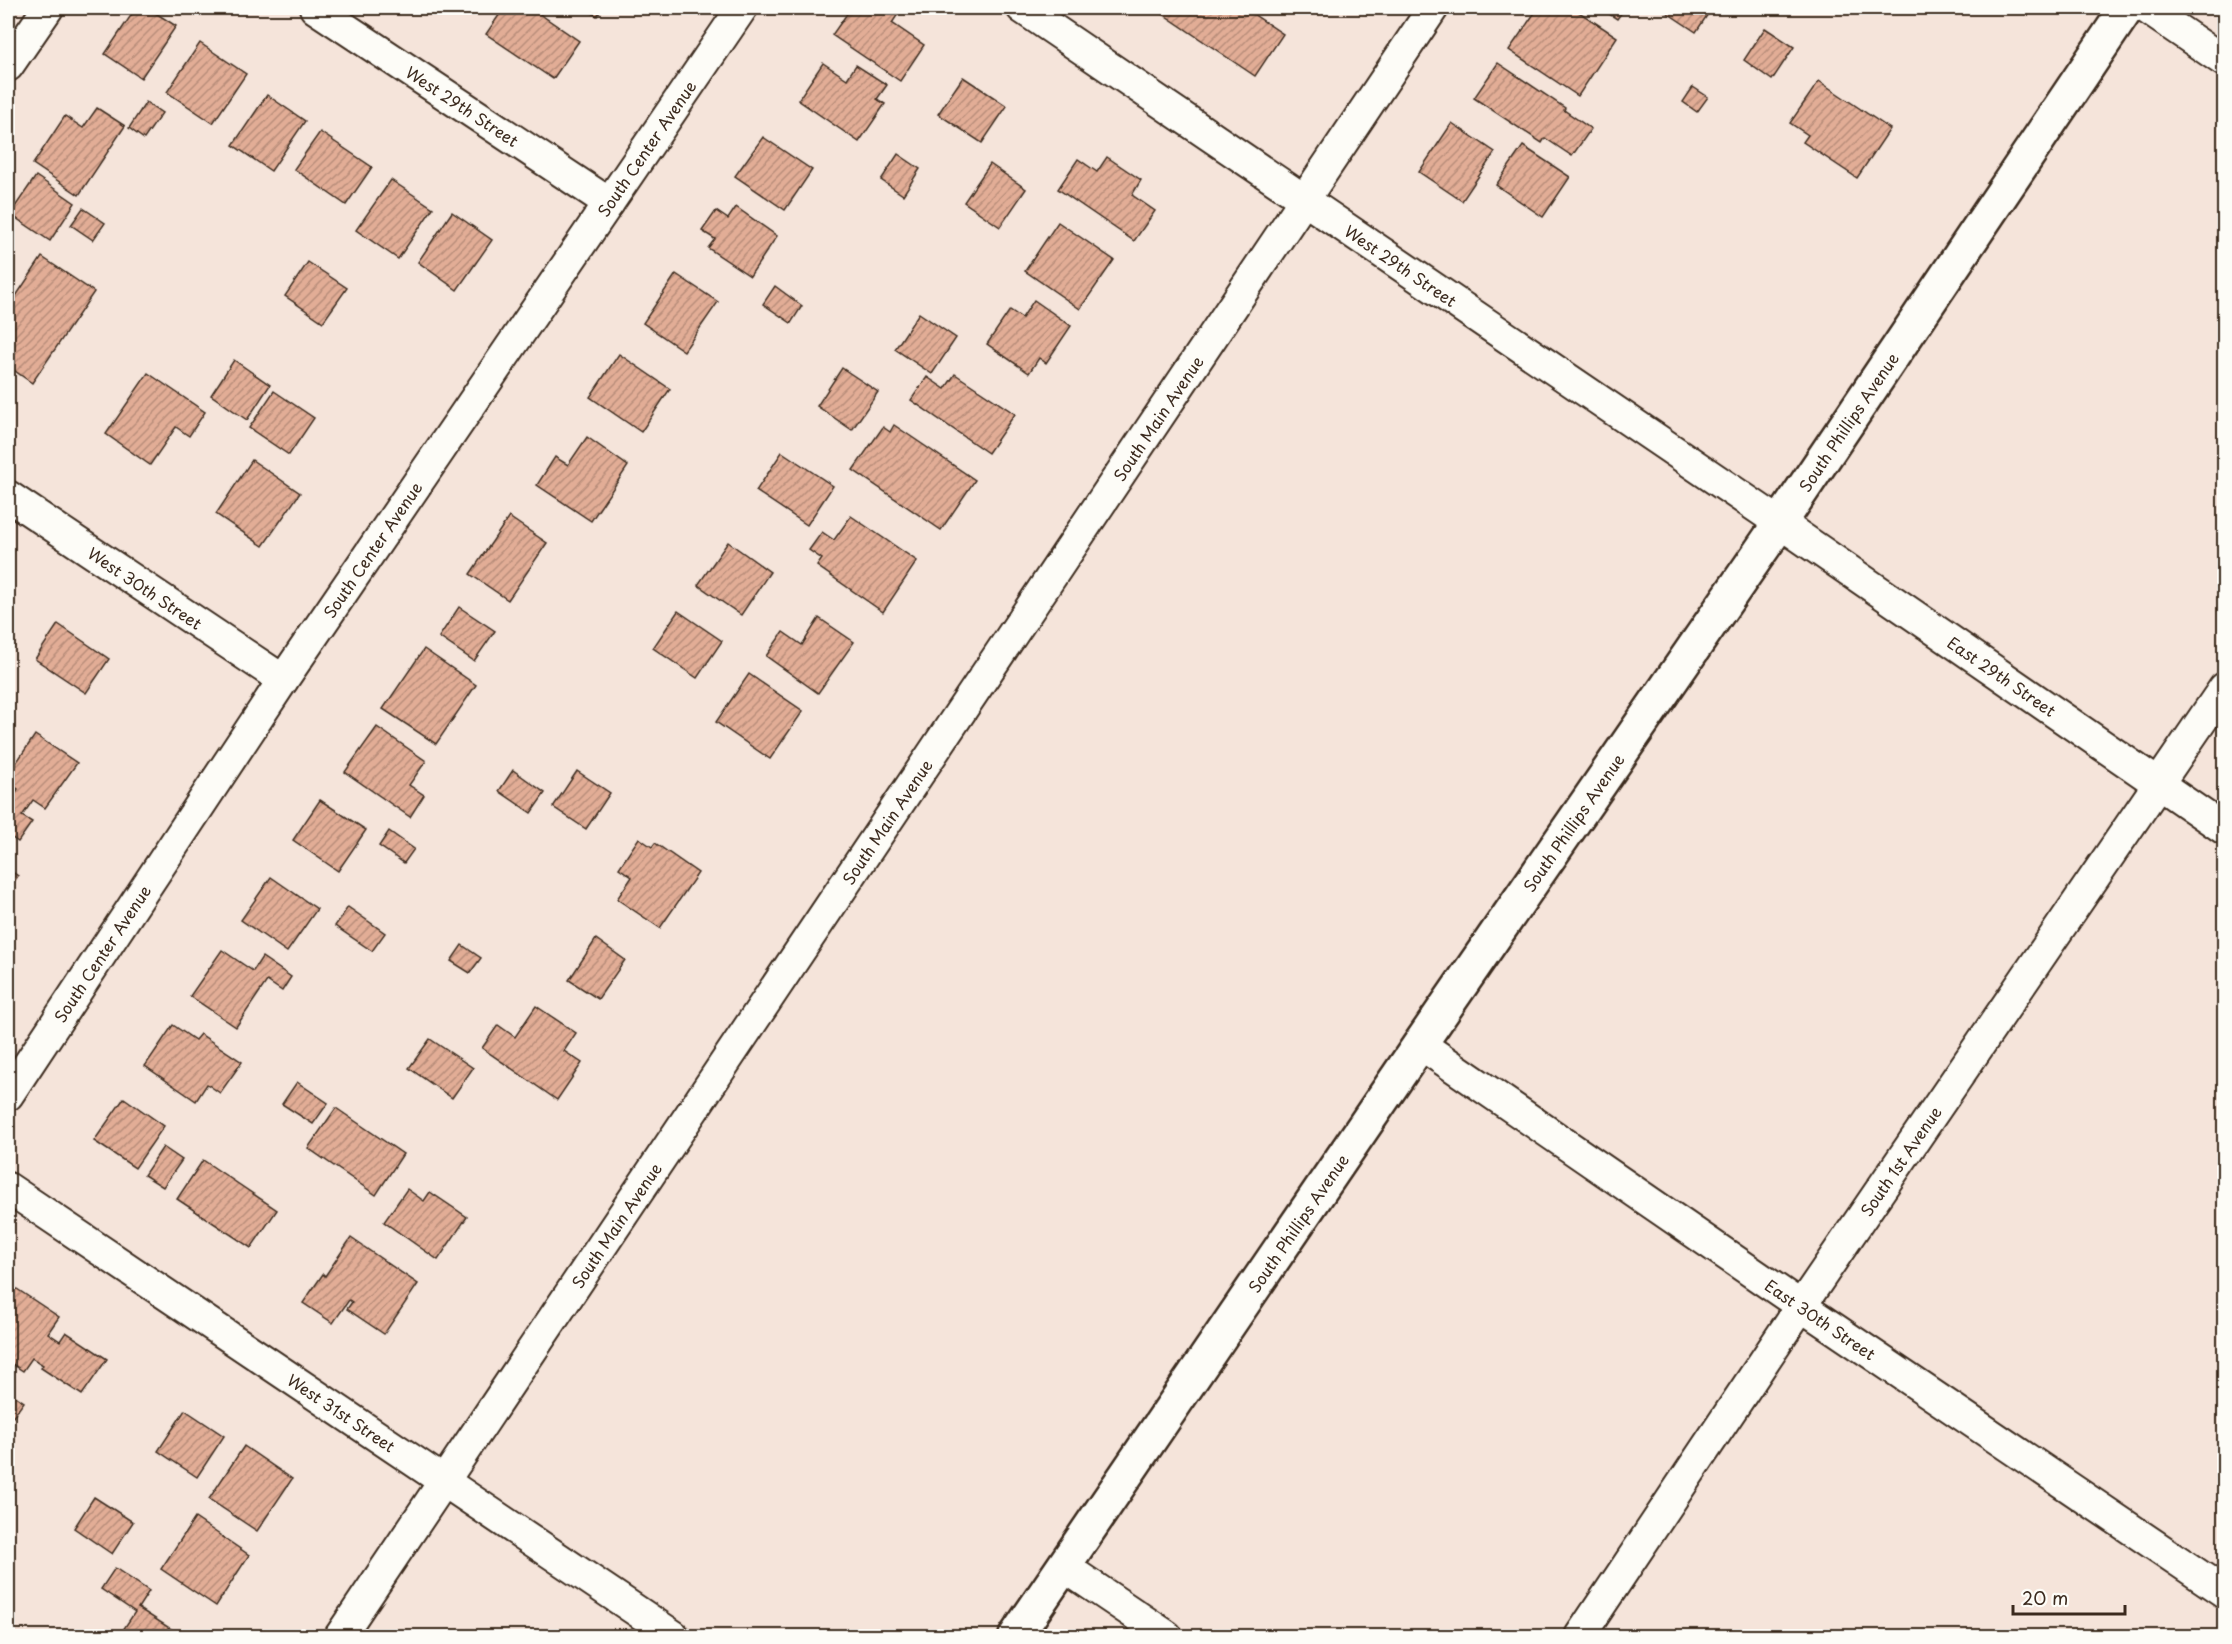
<svg xmlns="http://www.w3.org/2000/svg" width="2232" height="1644" viewBox="0 0 2232 1644" font-family="'Playpen Sans',sans-serif">
<defs>
<pattern id="building-hatch" width="6" height="6" patternUnits="userSpaceOnUse" patternTransform="scale(1.5)"><rect width="6" height="6" fill="#e2ad96"/><path d="M-1 1l2-2M0 6l6-6M5 7l2-2" fill="none" stroke="#b88d7a"/></pattern>
</defs>
<rect width="100%" height="100%" fill="#f5e4da"/>
<filter id="ink" filterUnits="userSpaceOnUse"><feTurbulence type="fractalNoise" baseFrequency=".0167" numOctaves="2"/><feDisplacementMap in="SourceGraphic" scale="12" xChannelSelector="R" yChannelSelector="G"/><feConvolveMatrix kernelMatrix="1 2 1 2 8 2 1 2 1" color-interpolation-filters="sRGB"/></filter>
<g filter="url(#ink)">
<g fill="url(#building-hatch)" stroke="#3b2a1e" stroke-width="1.5">
<polygon points="136,8 148,8 176,26 141,78 105,54"/>
<polygon points="504,8 521,8 525,11 528,8 531,8 579,41 553,79 486,34"/>
<polygon points="584,8 603,8 597,16"/>
<polygon points="851,8 894,8 900,11 892,23 924,45 900,81 832,35"/>
<polygon points="1154,8 1244,8 1283,34 1255,76"/>
<polygon points="1538,8 1573,8 1617,37 1578,96 1509,50"/>
<polygon points="1600,8 1625,8 1617,19"/>
<polygon points="1660,8 1712,8 1696,32"/>
<polygon points="1765,28 1794,47 1772,80 1744,60"/>
<polygon points="200,43 246,74 213,123 167,92"/>
<polygon points="823,63 847,79 856,65 887,85 877,99 885,104 859,142 798,100"/>
<polygon points="1498,63 1565,108 1564,110 1591,129 1572,156 1545,138 1542,143 1474,98"/>
<polygon points="963,77 1007,106 982,143 938,114"/>
<polygon points="1819,81 1890,129 1857,178 1803,142 1808,135 1790,123"/>
<polygon points="1693,87 1708,97 1697,112 1683,102"/>
<polygon points="267,95 305,121 271,171 233,145"/>
<polygon points="146,102 162,113 144,139 129,128"/>
<polygon points="97,108 125,126 79,195 33,164 65,116 83,128"/>
<polygon points="1452,123 1495,152 1462,201 1419,172"/>
<polygon points="320,132 372,167 346,205 294,169"/>
<polygon points="763,137 812,170 785,210 735,176"/>
<polygon points="1523,146 1570,177 1543,217 1496,185"/>
<polygon points="898,154 920,169 903,195 881,180"/>
<polygon points="1107,157 1141,180 1132,195 1155,211 1134,241 1058,189 1078,159 1097,172"/>
<polygon points="990,164 1026,189 1000,227 964,202"/>
<polygon points="36,176 75,203 50,241 10,214"/>
<polygon points="391,180 433,208 398,259 356,230"/>
<polygon points="736,207 777,236 750,276 708,248 715,239 702,231 716,211 728,219"/>
<polygon points="83,208 105,223 93,240 71,225"/>
<polygon points="452,212 492,240 457,290 418,262"/>
<polygon points="1058,222 1114,260 1080,309 1025,271"/>
<polygon points="42,257 94,292 32,383 8,366 8,308"/>
<polygon points="308,262 347,288 323,322 285,296"/>
<polygon points="676,274 718,302 684,351 643,323"/>
<polygon points="775,286 802,306 791,323 763,304"/>
<polygon points="1034,300 1071,326 1046,363 1039,358 1029,373 987,344 1010,310 1022,318"/>
<polygon points="919,313 956,338 932,374 895,349"/>
<polygon points="619,354 670,389 641,432 590,397"/>
<polygon points="234,360 270,385 247,420 211,395"/>
<polygon points="842,368 878,392 852,430 817,406"/>
<polygon points="148,373 205,412 189,436 176,427 150,465 106,434"/>
<polygon points="955,374 1015,414 988,453 911,400 927,377 945,389"/>
<polygon points="274,391 314,418 289,455 249,428"/>
<polygon points="894,425 975,480 941,530 853,470 883,427 890,432"/>
<polygon points="587,437 628,466 591,521 537,485 555,457 568,465"/>
<polygon points="782,452 833,486 807,525 756,491"/>
<polygon points="252,460 300,493 263,546 216,514"/>
<polygon points="851,516 917,561 883,612 817,566 822,559 809,550 822,532 834,540"/>
<polygon points="509,517 547,543 508,600 470,574"/>
<polygon points="728,542 770,572 741,615 698,585"/>
<polygon points="459,607 495,631 474,661 439,637"/>
<polygon points="678,611 722,641 697,678 653,648"/>
<polygon points="819,618 854,642 818,693 766,656 783,632 802,645"/>
<polygon points="58,624 109,659 86,693 35,659"/>
<polygon points="424,649 476,685 436,744 383,709"/>
<polygon points="749,674 803,711 770,759 716,722"/>
<polygon points="377,727 426,761 409,785 424,795 410,817 345,772"/>
<polygon points="35,735 77,763 45,808 33,800 22,816 32,822 18,842 8,835 8,805 18,789 8,782 8,775"/>
<polygon points="513,770 545,793 531,813 499,791"/>
<polygon points="577,771 610,793 586,829 553,807"/>
<polygon points="320,800 366,830 338,871 293,840"/>
<polygon points="389,831 414,849 404,863 379,846"/>
<polygon points="639,838 652,847 655,843 698,873 660,928 617,899 632,877 619,868"/>
<polygon points="8,869 18,876 8,890 13,893 8,902"/>
<polygon points="271,877 317,909 287,952 241,920"/>
<polygon points="348,907 385,933 372,951 335,926"/>
<polygon points="596,939 625,960 598,999 569,980"/>
<polygon points="462,945 481,958 470,973 451,961"/>
<polygon points="222,950 253,971 262,957 291,977 282,991 267,981 236,1027 190,996"/>
<polygon points="536,1006 576,1033 564,1051 582,1063 557,1100 482,1048 498,1025 515,1037"/>
<polygon points="173,1025 195,1040 200,1034 242,1062 220,1093 207,1084 196,1101 145,1066"/>
<polygon points="430,1039 473,1068 452,1098 409,1068"/>
<polygon points="297,1082 328,1103 313,1124 282,1104"/>
<polygon points="124,1098 164,1126 135,1168 94,1141"/>
<polygon points="336,1108 403,1154 376,1195 308,1148"/>
<polygon points="163,1147 182,1160 163,1187 144,1175"/>
<polygon points="203,1160 277,1210 251,1248 177,1199"/>
<polygon points="407,1189 424,1201 430,1192 467,1217 438,1260 384,1222"/>
<polygon points="351,1238 418,1284 384,1334 347,1309 352,1302 349,1300 333,1323 303,1303 323,1274 325,1276"/>
<polygon points="8,1283 59,1317 48,1333 60,1341 66,1332 107,1359 82,1395 41,1368 43,1365 32,1358 23,1371 8,1361"/>
<polygon points="8,1391 24,1402 13,1417 8,1413"/>
<polygon points="185,1410 224,1436 197,1477 158,1451"/>
<polygon points="244,1446 292,1479 257,1531 209,1499"/>
<polygon points="94,1497 133,1522 112,1554 74,1528"/>
<polygon points="195,1518 249,1555 216,1606 161,1569"/>
<polygon points="115,1568 149,1591 138,1608 182,1636 119,1636 135,1612 101,1589"/>
</g>
<g fill="none" stroke-linecap="round" stroke-linejoin="round">
<defs>
<g id="minor">
<path id="s1" d="M315,8L609,203"/>
<path id="s2" d="M1022,8L1780,523L2224,829"/>
<polyline points="2146,8 2224,61"/>
<polyline points="8,66 48,8"/>
<path id="s3" d="M8,496L283,680"/>
<path id="s4" d="M1420,1044L1801,1306L2224,1592"/>
<path id="s5" d="M8,1095L283,680L742,8"/>
<path id="s6" d="M8,1188L674,1636"/>
<polyline points="1063,1566 1167,1636"/>
<path id="s7" d="M340,1636L1433,8"/>
<path id="s8" d="M1580,1636L1801,1306L2224,688"/>
</g>
<g id="tertiary">
<path id="s9" d="M1016,1636L1420,1044L1780,523L2127,8"/>
</g>
</defs>
<use href="#minor" stroke="#3b2a1e" stroke-width="34"/>
<use href="#tertiary" stroke="#3b2a1e" stroke-width="38"/>
<use href="#minor" stroke="#fdfcf7" stroke-width="30"/>
<use href="#tertiary" stroke="#fdfcf7" stroke-width="33"/>
</g>
</g>
<g text-anchor="middle" dominant-baseline="central" stroke-width="4.5" stroke-linejoin="round" paint-order="stroke">
<g font-size="16" fill="#3b2a1e" stroke="#fdfcf7">
<text stroke="none"><textPath href="#s1" startOffset="177">West 29th Street</textPath></text>
<text stroke="none"><textPath href="#s5" startOffset="1142">South Center Avenue</textPath></text>
<text stroke="none"><textPath href="#s2" startOffset="458">West 29th Street</textPath></text>
<text stroke="none"><textPath href="#s7" startOffset="1467">South Main Avenue</textPath></text>
<text stroke="none"><textPath href="#s9" startOffset="1472">South Phillips Avenue</textPath></text>
<text stroke="none"><textPath href="#s5" startOffset="656">South Center Avenue</textPath></text>
<text stroke="none"><textPath href="#s3" startOffset="165">West 30th Street</textPath></text>
<text stroke="none"><textPath href="#s2" startOffset="1186">East 29th Street</textPath></text>
<text stroke="none"><textPath href="#s7" startOffset="981">South Main Avenue</textPath></text>
<text stroke="none"><textPath href="#s9" startOffset="986">South Phillips Avenue</textPath></text>
<text stroke="none"><textPath href="#s5" startOffset="170">South Center Avenue</textPath></text>
<text stroke="none"><textPath href="#s8" startOffset="573">South 1st Avenue</textPath></text>
<text stroke="none"><textPath href="#s9" startOffset="500">South Phillips Avenue</textPath></text>
<text stroke="none"><textPath href="#s7" startOffset="495">South Main Avenue</textPath></text>
<text stroke="none"><textPath href="#s4" startOffset="486">East 30th Street</textPath></text>
<text stroke="none"><textPath href="#s6" startOffset="402">West 31st Street</textPath></text>
</g>
</g>
<rect width="2232" height="1644" fill="none" stroke="#fdfcf7" stroke-width="30"/>
<rect x="15" y="15" width="2202" height="1614" fill="none" stroke="#3b2a1e" stroke-width="2" filter="url(#ink)"/>
<path d="M2013 1605v9h112v-9" fill="none" stroke="#3b2a1e" stroke-width="3"/>
<text x="2022" y="1605" font-size="18" fill="#3b2a1e" stroke="#fdfcf7" stroke-width="4.5" paint-order="stroke">20 m</text>
</svg>
